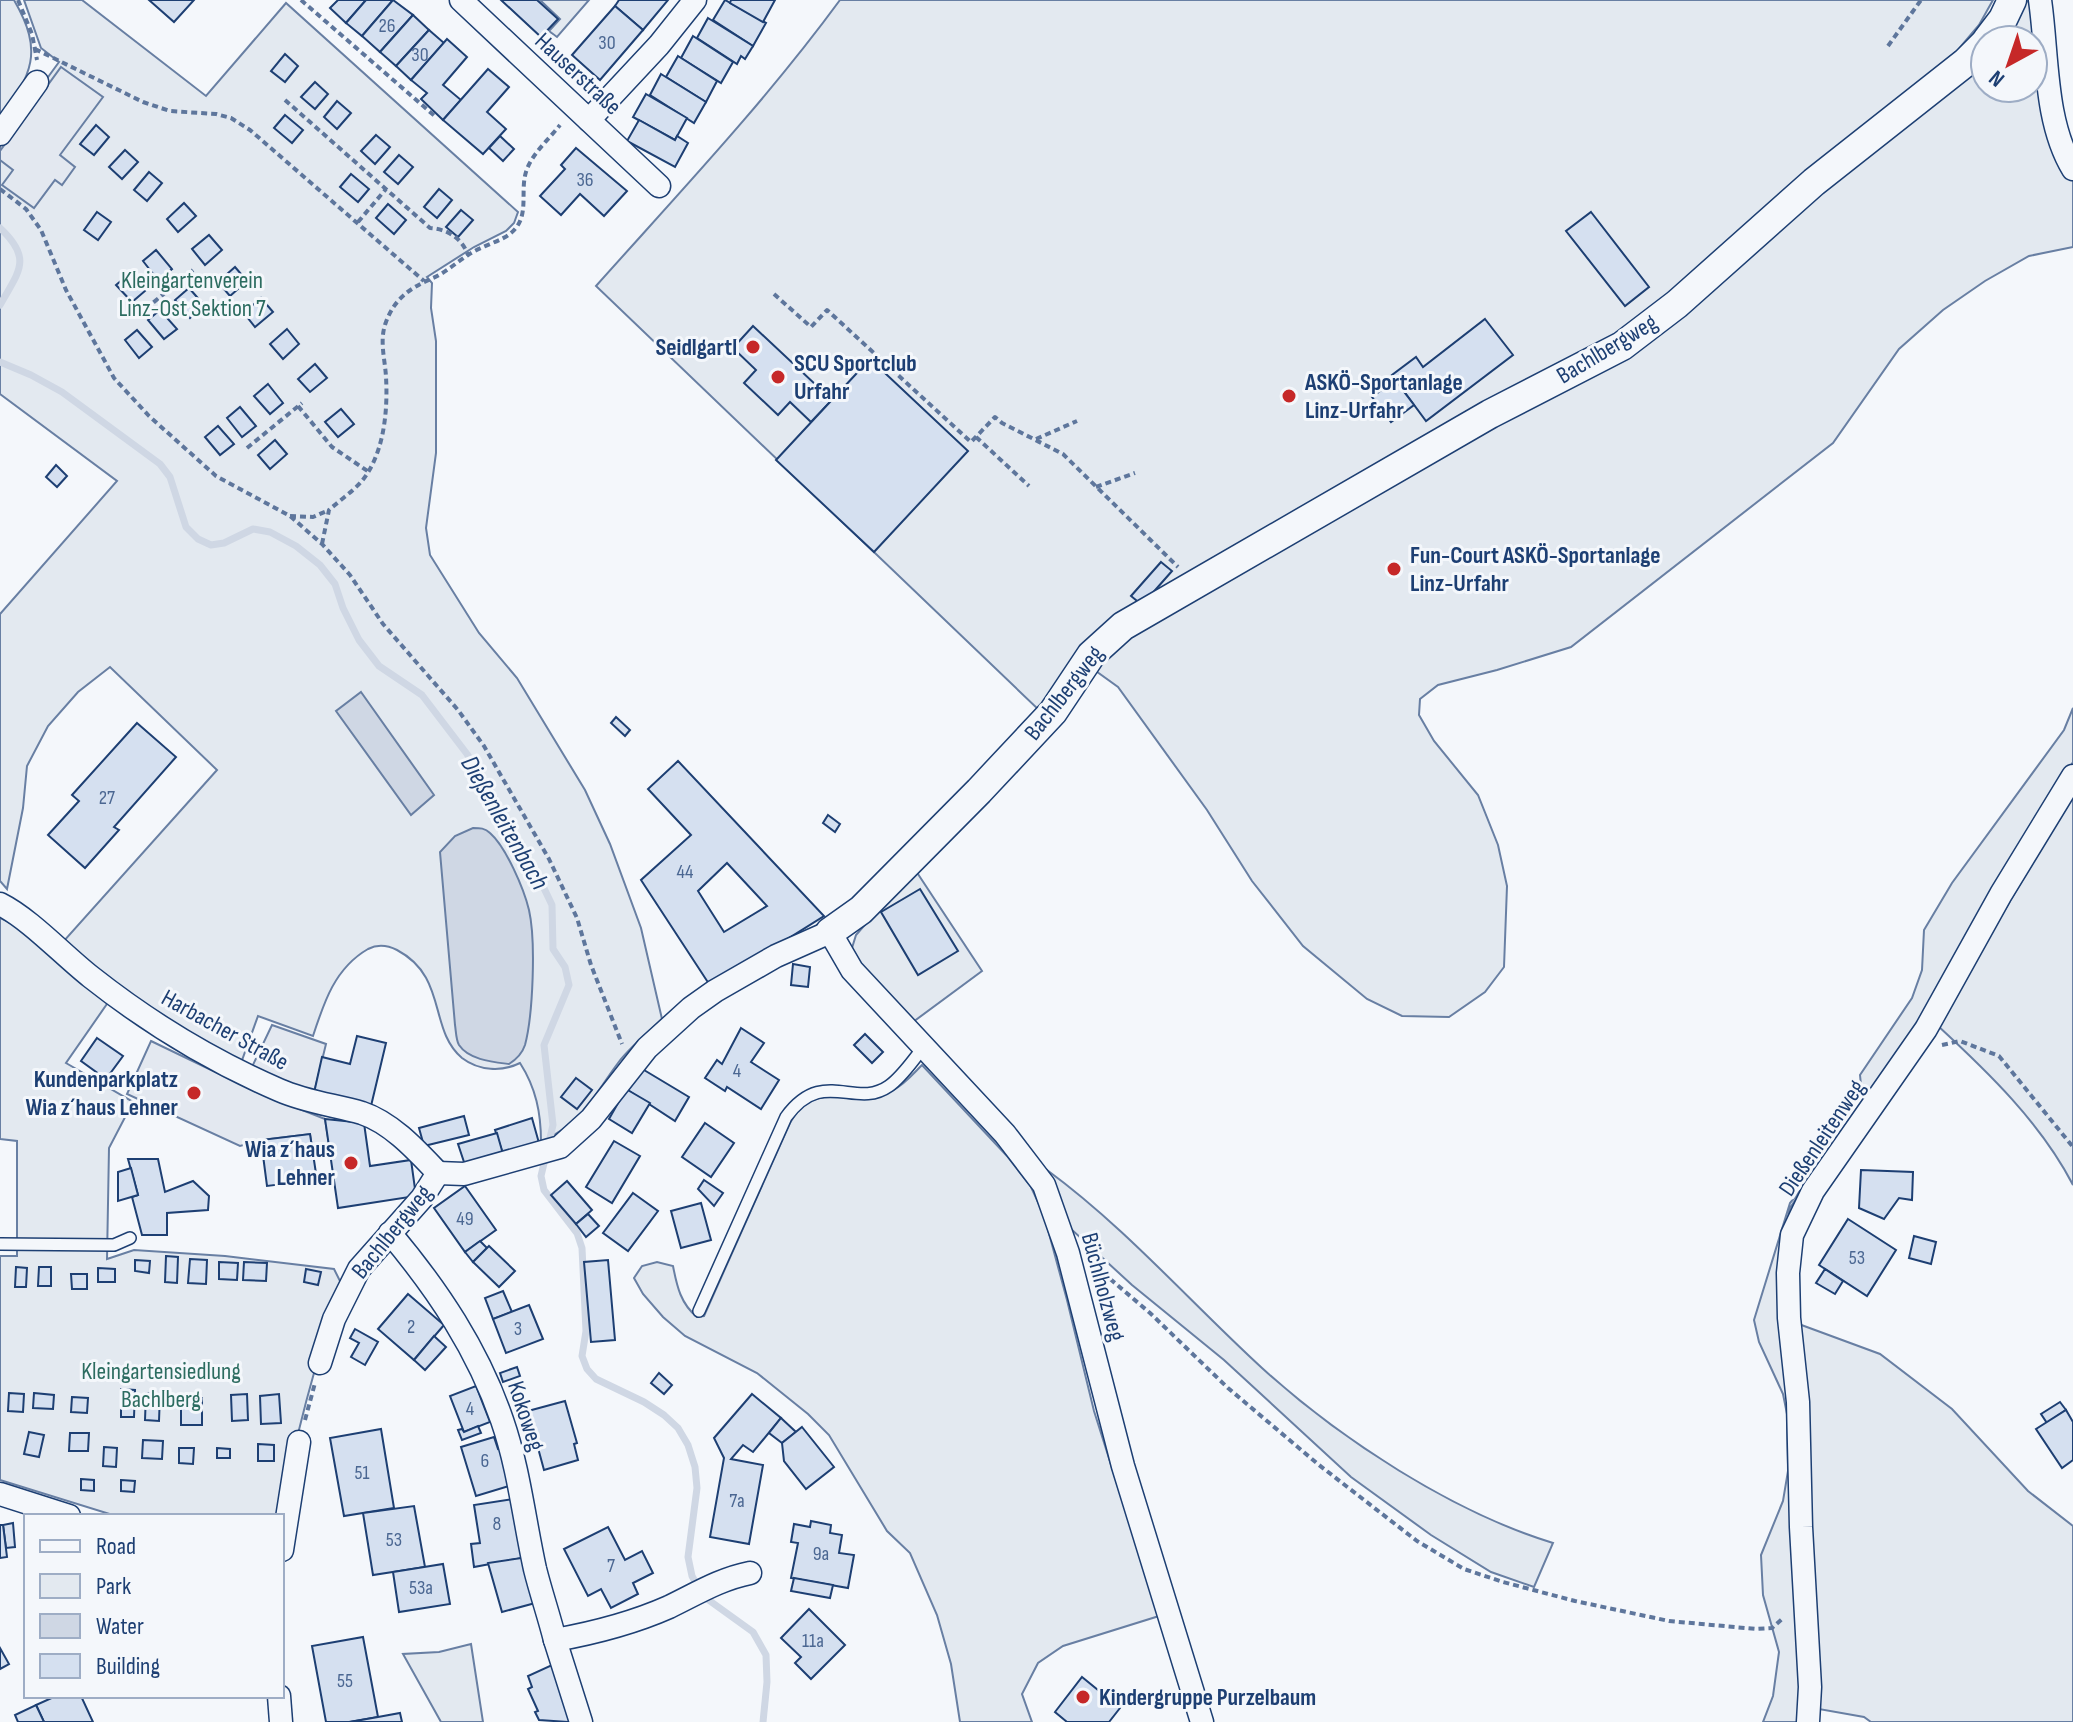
<svg xmlns="http://www.w3.org/2000/svg" width="2073" height="1722" viewBox="0 0 2073 1722" font-family="'Sofia Sans Condensed',sans-serif">
<rect width="100%" height="100%" fill="#f4f7fb"/>
<g fill="#e3e9f0" stroke="#687fa3" stroke-width="2">
<path d="M0,0H14C44,52 32,74 0,119Z"/>
<path d="M24,0H82L206,96L286,3L518,212L514,223L506,231L474,247L427,277L432,283L431,308L436,341V453L426,528L430,555L479,633L517,678L585,790L610,844L641,928L662,1019C648,1033 630,1047 618,1063C591,1099 585,1121 541,1142C541,1113 536,1088 520,1063C502,1072 479,1071 462,1058C428,1029 448,977 397,950C387,945 378,944 368,949C335,968 324,1002 313,1036L258,1016L241,1063L176,1027L62,943L217,770L110,667L78,692L48,726L27,766L23,808L7,889L0,881V614L117,481L0,394V143L59,62L41,48Z"/>
<polygon points="540,0 589,0 557,37 549,31 560,19"/>
<path d="M840,0H1993L1979,25L1957,51L1779,195C1850,154 1926,118 1985,61V88H2033V40H2002L2025,0L2032,4L2073,177V247L2029,256L1985,281L1943,310L1899,349L1833,443L1571,647L1497,670L1438,685L1420,699L1419,715L1434,741L1478,795L1498,845L1507,886L1504,967L1485,992L1449,1017L1402,1016L1367,999L1303,946L1252,881L1207,810L1118,687L1093,669L1041,712L596,286C679,193 766,101 840,0Z"/>
<polygon points="2073,708 2073,762 1950,973 1870,1102 1862,1095 1860,1075 1912,998 1922,970 1924,930 1952,883 2064,730"/>
<path d="M2073,794V1185C2041,1123 1988,1072 1937,1025Z"/>
<polygon points="914,868 982,971 913,1022 866,973 852,948 856,935"/>
<path d="M0,918L17,926L109,1001L66,1063L133,1102L109,1148L107,1259L134,1250L225,1256L334,1269L342,1285C315,1362 295,1436 281,1516H116L0,1480V1256H17V1141L0,1139Z"/>
<path d="M922,1065L1007,1156L1031,1187L1044,1215L1067,1300L1094,1411L1159,1616L1063,1646L1038,1663L1022,1694L1032,1722H960L951,1664L937,1615L910,1553L887,1531L829,1435L808,1414L757,1373L685,1336L663,1317L643,1294L634,1278L642,1266L657,1262L673,1266C677,1287 681,1304 697,1317L704,1316L790,1123C793,1118 797,1111 801,1107C826,1086 866,1104 893,1090C904,1085 913,1074 922,1065Z"/>
<path d="M1047,1170C1126,1228 1190,1302 1262,1368C1340,1439 1452,1512 1553,1543L1534,1587L1491,1572L1431,1535L1351,1477L1224,1360L1132,1285L1071,1229Z"/>
<polygon points="1810,1179 1790,1208 1781,1254 1803,1722 1763,1722 1773,1696 1779,1652 1763,1595 1761,1555 1783,1501 1788,1471 1787,1414 1783,1394 1759,1342 1754,1320 1790,1203"/>
<polygon points="1796,1323 1880,1354 1952,1409 2028,1491 2073,1526 2073,1722 1871,1722 1864,1717 1813,1708"/>
<polygon points="471,1644 483,1722 441,1722 403,1654 439,1652"/>
</g>
<g fill="#e3e8f0" stroke="#687fa3" stroke-width="2">
<polygon points="61,67 103,97 60,155 75,167 62,185 55,180 34,208 2,185 13,170 0,160 0,151"/>
<polygon points="272,1025 326,1044 313,1097 251,1069"/>
<polygon points="151,1041 259,1093 325,1119 329,1144 312,1147 310,1134 261,1140 240,1146 127,1094"/>
</g>
<g fill="#cfd7e4" stroke="#687fa3" stroke-width="2">
<polygon points="361,692 434,795 411,815 336,711"/>
<path d="M473,828C480,828 485,828 490,833C506,847 524,889 529,910C536,941 533,1015 525,1045C522,1054 517,1059 509,1064C493,1062 469,1060 459,1045C456,1040 456,1031 455,1025L440,852L455,836Z"/>
</g>
<g fill="none" stroke-linecap="round" stroke-linejoin="round">
<g stroke="#cfd7e4" stroke-width="7">
<path d="M0,228C33,259 19,271 0,305"/>
<polyline points="0,362 31,375 62,392 160,464 170,477 186,527 198,539 211,545 224,543 253,529 270,532 296,546 320,565 335,584 343,608 359,640 379,666 422,695 467,754 488,786 541,882 552,905 553,949 565,967 569,985 544,1045 553,1125 541,1176 544,1190 577,1233 582,1248 586,1331 582,1356 587,1369 596,1379 644,1402 664,1415 678,1428 688,1445 695,1467 697,1488 688,1557 692,1576 703,1596 753,1632 766,1655 767,1682 763,1722"/>
</g>
</g>
<g fill="#d5e0f0" stroke="#1d3f73" stroke-width="2" fill-rule="evenodd">
<polygon points="149,0 194,0 174,22"/>
<polygon points="338,0 366,0 346,23 330,8"/>
<polygon points="366,0 393,0 362,36 346,23"/>
<polygon points="393,0 413,15 380,52 362,36"/>
<polygon points="501,0 537,0 558,19 541,37"/>
<polygon points="619,0 668,0 643,30 615,6"/>
<polygon points="725,0 766,23 753,46 713,20"/>
<polygon points="731,0 775,0 763,22 730,3"/>
<polygon points="615,6 643,30 600,80 572,55"/>
<polygon points="413,15 429,30 396,66 380,52"/>
<polygon points="708,18 753,46 745,59 741,56 737,64 697,38"/>
<polygon points="429,30 444,43 411,80 396,66"/>
<polygon points="693,36 733,62 721,83 681,58"/>
<polygon points="447,39 467,57 443,85 461,100 443,120 421,99 427,93 411,80"/>
<polygon points="285,54 298,66 285,82 271,71"/>
<polygon points="678,56 717,81 706,102 666,77"/>
<polygon points="488,69 509,87 487,112 506,129 483,154 443,120"/>
<polygon points="661,74 706,102 694,123 650,95"/>
<polygon points="315,82 328,94 315,109 301,97"/>
<polygon points="646,94 687,118 675,140 633,117"/>
<polygon points="337,101 351,113 337,129 324,117"/>
<polygon points="285,115 303,130 292,143 274,128"/>
<polygon points="639,120 675,140 677,136 688,143 675,167 627,141"/>
<polygon points="96,125 109,137 94,155 80,144"/>
<polygon points="376,135 390,147 375,164 361,151"/>
<polygon points="500,136 514,149 503,161 489,148"/>
<polygon points="576,148 627,191 604,216 580,194 561,215 540,196 565,169 561,165"/>
<polygon points="125,150 138,162 122,179 109,167"/>
<polygon points="399,155 413,167 398,184 384,172"/>
<polygon points="149,172 162,183 147,201 134,190"/>
<polygon points="351,174 369,189 358,202 340,187"/>
<polygon points="439,189 452,200 437,218 424,207"/>
<polygon points="184,203 196,216 178,232 167,219"/>
<polygon points="388,204 406,220 394,234 376,218"/>
<polygon points="461,210 473,220 458,237 446,227"/>
<polygon points="97,212 111,222 98,240 84,230"/>
<polygon points="1591,212 1649,287 1625,306 1566,231"/>
<polygon points="209,235 222,250 205,265 192,249"/>
<polygon points="156,250 172,269 158,280 143,261"/>
<polygon points="235,267 247,281 230,296 218,282"/>
<polygon points="130,273 145,291 132,302 116,285"/>
<polygon points="189,288 204,305 190,318 175,300"/>
<polygon points="261,298 273,312 255,327 244,313"/>
<polygon points="160,310 177,329 164,339 148,320"/>
<polygon points="1485,319 1513,355 1426,421 1392,375 1416,357 1423,367"/>
<polygon points="753,326 832,400 811,422 790,402 778,415 744,383 756,370 733,348"/>
<polygon points="287,329 299,344 283,359 270,344"/>
<polygon points="137,330 152,347 139,358 125,340"/>
<polygon points="870,359 968,451 874,552 776,460"/>
<polygon points="315,364 327,378 310,392 298,379"/>
<polygon points="1395,380 1414,405 1391,422 1372,397"/>
<polygon points="268,384 283,403 270,414 254,396"/>
<polygon points="240,407 256,426 242,437 227,418"/>
<polygon points="341,409 354,424 338,437 325,422"/>
<polygon points="218,426 234,444 220,455 205,437"/>
<polygon points="275,440 287,454 270,469 258,455"/>
<polygon points="56,465 67,476 57,487 46,477"/>
<polygon points="1161,562 1172,571 1142,605 1131,596"/>
<polygon points="616,717 630,730 625,736 611,723"/>
<polygon points="137,723 176,757 114,827 119,830 85,868 48,835 79,801 72,795"/>
<path d="M678,761L824,916L711,987L641,880L691,835L648,789ZM727,863L767,906L724,932L698,891Z"/>
<polygon points="828,815 840,824 835,832 823,823"/>
<polygon points="920,889 958,951 918,975 881,912"/>
<polygon points="793,964 810,967 808,987 791,985"/>
<polygon points="741,1028 764,1043 751,1062 779,1080 761,1109 727,1087 725,1091 705,1078 717,1060 722,1064"/>
<polygon points="865,1034 883,1052 872,1063 854,1045"/>
<polygon points="357,1036 386,1043 371,1106 314,1093 322,1057 350,1064"/>
<polygon points="97,1038 123,1056 106,1079 81,1061"/>
<polygon points="639,1067 689,1097 675,1121 626,1089"/>
<polygon points="576,1078 592,1090 577,1109 561,1097"/>
<polygon points="626,1089 650,1103 632,1133 609,1119"/>
<polygon points="464,1116 469,1135 424,1146 419,1128"/>
<polygon points="532,1118 539,1143 503,1154 495,1130"/>
<polygon points="325,1119 364,1123 370,1166 411,1160 416,1196 338,1208"/>
<polygon points="705,1123 734,1143 711,1177 682,1157"/>
<polygon points="497,1133 503,1154 465,1165 458,1144"/>
<polygon points="310,1134 317,1180 267,1186 261,1140"/>
<polygon points="614,1141 640,1156 612,1203 586,1187"/>
<polygon points="128,1159 158,1159 165,1192 193,1181 209,1196 208,1210 167,1213 167,1235 142,1235 132,1197 138,1195"/>
<polygon points="131,1168 138,1195 118,1201 118,1172"/>
<polygon points="1861,1170 1913,1172 1912,1200 1899,1198 1884,1219 1859,1208"/>
<polygon points="704,1180 723,1193 714,1206 698,1189"/>
<polygon points="567,1181 592,1210 576,1224 551,1195"/>
<polygon points="465,1186 496,1230 465,1252 434,1208"/>
<polygon points="633,1193 658,1211 628,1251 603,1233"/>
<polygon points="701,1203 711,1240 681,1248 671,1211"/>
<polygon points="588,1214 599,1226 586,1237 576,1224"/>
<polygon points="1848,1219 1896,1250 1867,1296 1819,1265"/>
<polygon points="1914,1236 1936,1242 1931,1264 1909,1258"/>
<polygon points="480,1241 487,1248 473,1262 465,1252"/>
<polygon points="489,1246 515,1271 499,1287 473,1262"/>
<polygon points="166,1256 178,1257 177,1283 165,1282"/>
<polygon points="190,1259 207,1260 206,1284 188,1283"/>
<polygon points="135,1260 150,1261 149,1273 135,1271"/>
<polygon points="608,1260 615,1340 591,1342 584,1262"/>
<polygon points="219,1262 238,1263 237,1280 219,1279"/>
<polygon points="244,1262 267,1263 266,1281 243,1280"/>
<polygon points="16,1267 27,1268 26,1287 15,1287"/>
<polygon points="39,1267 51,1267 51,1286 38,1286"/>
<polygon points="98,1268 115,1269 115,1282 98,1282"/>
<polygon points="306,1269 321,1272 318,1285 304,1282"/>
<polygon points="1825,1269 1843,1281 1835,1294 1816,1283"/>
<polygon points="71,1274 87,1274 87,1289 72,1289"/>
<polygon points="503,1291 512,1312 493,1319 485,1298"/>
<polygon points="408,1294 444,1325 414,1360 378,1329"/>
<polygon points="529,1305 543,1339 506,1353 493,1319"/>
<polygon points="355,1329 378,1342 365,1365 351,1357 359,1343 350,1338"/>
<polygon points="434,1336 446,1347 425,1370 414,1360"/>
<polygon points="517,1367 520,1376 503,1382 500,1373"/>
<polygon points="659,1373 672,1385 664,1394 651,1383"/>
<polygon points="476,1386 490,1422 464,1432 450,1396"/>
<polygon points="121,1389 135,1390 134,1417 121,1417"/>
<polygon points="9,1393 24,1394 23,1412 8,1411"/>
<polygon points="34,1393 54,1395 53,1409 33,1408"/>
<polygon points="146,1393 160,1394 159,1421 145,1420"/>
<polygon points="247,1394 248,1420 232,1421 231,1395"/>
<polygon points="279,1394 281,1423 261,1424 260,1396"/>
<polygon points="752,1394 781,1418 753,1452 743,1445 731,1459 763,1465 749,1544 710,1537 724,1458 714,1438"/>
<polygon points="72,1397 88,1398 87,1413 71,1412"/>
<rect x="181" y="1398" width="21" height="27"/>
<polygon points="565,1401 577,1443 574,1444 578,1460 544,1470 528,1411"/>
<polygon points="2060,1402 2066,1410 2047,1423 2041,1414"/>
<polygon points="2066,1410 2073,1422 2073,1460 2062,1468 2036,1429"/>
<polygon points="781,1418 796,1432 782,1443 769,1433"/>
<polygon points="478,1426 481,1433 462,1440 458,1430 462,1429 464,1432"/>
<polygon points="802,1427 834,1467 806,1489 784,1461 782,1443"/>
<polygon points="381,1429 394,1508 344,1516 330,1438"/>
<polygon points="29,1432 44,1435 39,1457 24,1454"/>
<polygon points="70,1433 89,1433 88,1451 69,1451"/>
<polygon points="494,1437 498,1449 501,1448 509,1486 476,1496 461,1447"/>
<polygon points="143,1440 163,1441 162,1459 142,1458"/>
<polygon points="258,1444 274,1445 274,1461 258,1461"/>
<polygon points="104,1447 117,1448 116,1467 103,1466"/>
<polygon points="179,1448 194,1448 193,1464 179,1463"/>
<polygon points="217,1448 230,1449 230,1458 217,1458"/>
<polygon points="81,1479 94,1480 94,1491 81,1490"/>
<polygon points="121,1480 135,1481 134,1492 121,1491"/>
<polygon points="514,1499 522,1558 474,1567 471,1544 480,1543 474,1505"/>
<polygon points="414,1506 425,1567 373,1575 363,1513"/>
<polygon points="811,1521 831,1525 830,1533 842,1535 839,1553 854,1555 848,1588 791,1578 798,1543 791,1542 794,1524 810,1527"/>
<polygon points="13,1523 15,1547 6,1548 3,1525"/>
<polygon points="0,1525 3,1525 7,1557 0,1558"/>
<polygon points="608,1527 625,1560 642,1551 653,1573 633,1583 638,1594 611,1608 601,1589 588,1596 564,1549"/>
<polygon points="528,1557 539,1602 502,1612 488,1563"/>
<polygon points="443,1564 450,1604 399,1612 393,1572"/>
<polygon points="794,1578 833,1585 830,1598 791,1591"/>
<polygon points="809,1609 845,1645 811,1679 795,1663 801,1657 781,1638"/>
<polygon points="363,1637 378,1717 349,1722 326,1722 312,1646"/>
<polygon points="0,1648 9,1664 0,1669"/>
<polygon points="552,1665 575,1719 568,1722 539,1720 535,1712 538,1711 528,1689 532,1687 528,1676"/>
<polygon points="1082,1677 1120,1708 1109,1722 1067,1722 1055,1712"/>
<polygon points="56,1696 81,1696 93,1722 44,1722 36,1705"/>
<polygon points="36,1705 44,1722 18,1722 15,1715"/>
<polygon points="400,1713 402,1722 350,1722 378,1717"/>
</g>
<g fill="none" stroke-linecap="round" stroke-linejoin="round">
<defs>
<g id="service">
<polyline points="0,1244 114,1245 130,1238"/>
<path d="M699,1311L786,1117C823,1066 855,1110 889,1086C902,1077 913,1060 923,1048"/>
</g>
<g id="minor">
<polyline points="461,0 659,186"/>
<path d="M2040,0C2048,55 2044,121 2073,169"/>
<polyline points="589,120 659,45 695,0"/>
<polyline points="0,134 37,82"/>
<path d="M0,904C30,919 63,955 91,977C148,1022 212,1061 279,1090C306,1102 334,1105 362,1113C392,1123 417,1151 438,1173"/>
<polyline points="438,1173 464,1174 560,1147 591,1119 647,1048 691,1008 715,991 776,956 830,932 852,970 1005,1134 1044,1185 1068,1253 1123,1466 1202,1722"/>
<path d="M390,1233C438,1290 478,1350 502,1420C519,1469 524,1519 535,1569C541,1593 549,1616 555,1640C594,1633 633,1623 669,1607C696,1594 720,1579 750,1573"/>
<polyline points="320,1363 334,1319 359,1269 422,1198 438,1173"/>
<polyline points="0,1494 69,1516"/>
<polyline points="282,1550 299,1442"/>
<polyline points="555,1640 581,1722"/>
<polyline points="279,1696 281,1722"/>
<polyline points="1808,1722 1810,1687 1801,1527 1798,1402 1789,1318 1788,1273 1792,1235 1813,1191 1926,1029 2001,894 2073,776"/>
</g>
<g id="tertiary">
<polyline points="1987,40 2003,19 2012,0"/>
<polyline points="830,932 861,910 979,791 1053,712 1091,655 1123,626 1490,414 1622,346 1677,304 1814,182 1966,62 1985,43"/>
</g>
</defs>
<use href="#service" stroke="#1d3f73" stroke-width="14"/>
<use href="#minor" stroke="#1d3f73" stroke-width="25"/>
<use href="#tertiary" stroke="#1d3f73" stroke-width="31"/>
<g stroke="#5e769c" stroke-width="4" stroke-dasharray="6 4" stroke-linecap="butt">
<polyline points="18,0 32,34 37,60"/>
<polyline points="301,0 437,118"/>
<polyline points="1888,46 1921,0"/>
<polyline points="35,49 143,102 170,111 216,114 231,118 250,130 424,281"/>
<path d="M285,100L430,228C447,229 462,238 468,255"/>
<polyline points="0,189 26,209 41,230 66,290 114,378 149,416 216,476 290,516 322,544 350,575 383,624 458,710 484,746 549,859 577,918 591,965 622,1044"/>
<polyline points="358,222 386,189"/>
<polyline points="774,294 811,327 827,310 971,442 995,417 1002,423 1063,454 1178,567"/>
<polyline points="138,315 193,270"/>
<polyline points="298,406 332,447 369,472"/>
<polyline points="976,437 1029,486"/>
<polyline points="1036,439 1077,421"/>
<polyline points="247,448 302,403"/>
<polyline points="1096,487 1135,473"/>
<polyline points="290,516 313,517 329,510"/>
<path d="M322,544L329,510C339,501 352,492 361,482C384,455 388,411 386,377C385,359 379,340 386,322C395,298 410,288 433,278C445,273 457,262 468,255C480,247 495,243 507,236C533,219 518,192 527,169C533,153 549,139 560,125"/>
<polyline points="1942,1045 1960,1041 1999,1056 2073,1147"/>
<polyline points="1095,1266 1150,1313 1228,1388 1319,1465 1417,1541 1464,1569 1503,1582 1575,1601 1669,1621 1756,1629 1772,1628 1782,1619"/>
<polyline points="305,1420 315,1383"/>
</g>
<use href="#service" stroke="#f4f7fb" stroke-width="11"/>
<use href="#minor" stroke="#f4f7fb" stroke-width="22"/>
<use href="#tertiary" stroke="#f4f7fb" stroke-width="28"/>
</g>
<g fill="#c62828" stroke="#f4f7fb" stroke-width="3">
<circle cx="753" cy="347" r="8"/>
<circle cx="778" cy="377" r="8"/>
<circle cx="1289" cy="396" r="8"/>
<circle cx="1394" cy="569" r="8"/>
<circle cx="194" cy="1093" r="8"/>
<circle cx="351" cy="1163" r="8"/>
<circle cx="1083" cy="1697" r="8"/>
</g>
<g text-anchor="middle" dominant-baseline="central" stroke-width="6" stroke-linejoin="round" paint-order="stroke">
<g font-size="20" fill="#4b6792">
<text x="387" y="26">26</text>
<text x="607" y="43">30</text>
<text x="420" y="55">30</text>
<text x="585" y="180">36</text>
<text x="107" y="798">27</text>
<text x="685" y="872">44</text>
<text x="737" y="1071">4</text>
<text x="465" y="1219">49</text>
<text x="1857" y="1258">53</text>
<text x="411" y="1327">2</text>
<text x="518" y="1329">3</text>
<text x="470" y="1409">4</text>
<text x="485" y="1461">6</text>
<text x="362" y="1473">51</text>
<text x="737" y="1501">7a</text>
<text x="497" y="1524">8</text>
<text x="394" y="1540">53</text>
<text x="821" y="1554">9a</text>
<text x="611" y="1566">7</text>
<text x="421" y="1588">53a</text>
<text x="813" y="1641">11a</text>
<text x="345" y="1681">55</text>
</g>
<g font-size="24" fill="#1d3f73" stroke="#f4f7fb">
<text transform="translate(578 74) rotate(43)">Hauserstraße</text>
<text transform="translate(1607 349) rotate(-31)">Bachlbergweg</text>
<text transform="translate(1064 693) rotate(-52)">Bachlbergweg</text>
<text transform="translate(225 1030) rotate(29)">Harbacher Straße</text>
<text transform="translate(1822 1138) rotate(-56)">Dießenleitenweg</text>
<text transform="translate(392 1232) rotate(-51)">Bachlbergweg</text>
<text transform="translate(1103 1287) rotate(75)">Büchlholzweg</text>
<text transform="translate(526 1416) rotate(72)">Kokoweg</text>
</g>
<g font-size="24" fill="#2c6c60" stroke="#f4f7fb">
<text x="192" y="280">Kleingartenverein<tspan x="192" dy="28">Linz-Ost Sektion 7</tspan></text>
<text x="161" y="1371">Kleingartensiedlung<tspan x="161" dy="28">Bachlberg</tspan></text>
</g>
<g font-size="24" font-weight="bold" fill="#1d3f73" stroke="#f4f7fb" text-anchor="start">
<text x="737" y="347" text-anchor="end">Seidlgartl</text>
<text x="794" y="363">SCU Sportclub<tspan x="794" dy="28">Urfahr</tspan></text>
<text x="1305" y="382">ASKÖ-Sportanlage<tspan x="1305" dy="28">Linz-Urfahr</tspan></text>
<text x="1410" y="555">Fun-Court ASKÖ-Sportanlage<tspan x="1410" dy="28">Linz-Urfahr</tspan></text>
<text x="178" y="1079" text-anchor="end">Kundenparkplatz<tspan x="178" dy="28">Wia z´haus Lehner</tspan></text>
<text x="335" y="1149" text-anchor="end">Wia z´haus<tspan x="335" dy="28">Lehner</tspan></text>
<text x="1099" y="1697">Kindergruppe Purzelbaum</text>
</g>
<g font-size="26" font-style="italic" fill="#1d3f73" stroke="#f4f7fb">
<text transform="translate(504 823) rotate(60)">Dießenleitenbach</text>
</g>
</g>
<rect x="24" y="1514" width="260" height="184" fill="#f4f7fb" stroke="#9eadc5" stroke-width="2"/>
<rect x="40" y="1540" width="40" height="12" fill="#f4f7fb" stroke="#9eadc5" stroke-width="2"/>
<text x="96" y="1554" font-size="24" fill="#1d3f73">Road</text>
<rect x="40" y="1574" width="40" height="24" fill="#e3e9f0" stroke="#9eadc5" stroke-width="2"/>
<text x="96" y="1594" font-size="24" fill="#1d3f73">Park</text>
<rect x="40" y="1614" width="40" height="24" fill="#cfd7e4" stroke="#9eadc5" stroke-width="2"/>
<text x="96" y="1634" font-size="24" fill="#1d3f73">Water</text>
<rect x="40" y="1654" width="40" height="24" fill="#d5e0f0" stroke="#9eadc5" stroke-width="2"/>
<text x="96" y="1674" font-size="24" fill="#1d3f73">Building</text>
<g transform="translate(2009 64) rotate(220)"><circle r="38" fill="#f4f7fb" stroke="#9eadc5" stroke-width="2"/>
<path d="M0-6L14 30L0 20L-14 30Z" fill="#c62828"/>
<text y="-12" font-size="22" font-weight="bold" text-anchor="middle" fill="#1d3f73">N</text>
</g>
</svg>
